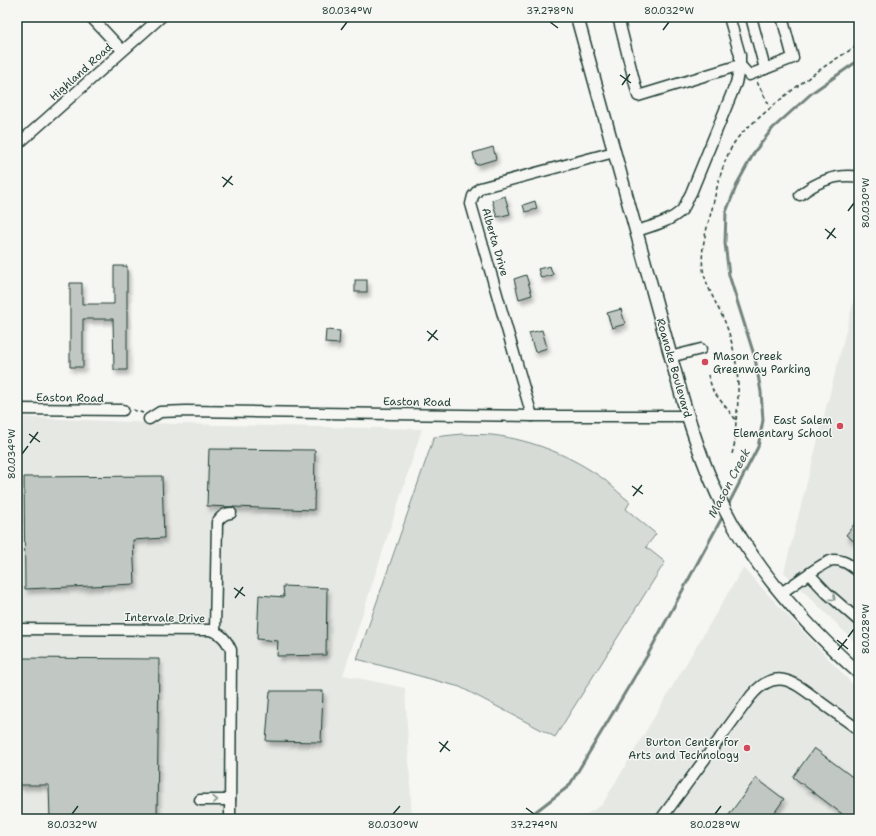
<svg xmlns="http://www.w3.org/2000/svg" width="876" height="836" viewBox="0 0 876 836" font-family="'Shantell Sans',sans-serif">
<defs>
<filter id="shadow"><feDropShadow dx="2.5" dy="4.5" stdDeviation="2" flood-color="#0004"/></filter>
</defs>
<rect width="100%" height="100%" fill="#f6f6f2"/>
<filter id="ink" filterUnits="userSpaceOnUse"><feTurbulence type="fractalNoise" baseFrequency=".025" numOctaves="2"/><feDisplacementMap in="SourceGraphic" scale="8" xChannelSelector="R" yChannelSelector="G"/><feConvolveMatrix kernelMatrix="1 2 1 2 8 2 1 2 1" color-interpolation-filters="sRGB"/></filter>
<g filter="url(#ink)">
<g fill="#e6e8e4">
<polygon points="859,280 859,646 784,572"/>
<polygon points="17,417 174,424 422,429 343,675 405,688 412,819 17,819"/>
<polygon points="743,568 859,691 859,819 579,819 602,805"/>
</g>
<path fill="#d6dbd6" stroke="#7a8c85" d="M462,434C472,435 482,434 492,435C533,440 572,456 605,480C613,487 621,495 630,502L626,509L656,534L646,547L665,562L555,737L460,687L357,659L434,437Z"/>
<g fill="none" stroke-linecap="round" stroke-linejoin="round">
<g stroke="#72847d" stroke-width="3">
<polyline points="727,507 758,447 763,420 761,392 755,358 729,275 725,243 726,212 738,182 755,151 773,128 813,92 859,60"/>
<polyline points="526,819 569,786 647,656 724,514"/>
</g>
</g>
<g fill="#c1c8c3" stroke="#1f3d34" filter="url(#shadow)">
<polygon points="493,147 496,159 476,165 473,153"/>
<polygon points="505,196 510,214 497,217 492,200"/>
<polygon points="535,201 537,209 525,212 523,205"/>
<polygon points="114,266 127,266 127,370 114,370 113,319 83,319 83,367 70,367 70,283 82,283 82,304 114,304"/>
<polygon points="550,266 553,275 541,278 538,269"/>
<polygon points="526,275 532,295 519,299 514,279"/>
<rect x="355" y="280" width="12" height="12"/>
<polygon points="621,309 625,324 612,328 607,313"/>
<polygon points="326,330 340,331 339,344 325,343"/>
<polygon points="542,330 547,348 535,352 529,333"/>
<polygon points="209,449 315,450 314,510 207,506"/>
<polygon points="162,476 164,538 133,540 135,584 25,589 24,477"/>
<polygon points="859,518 859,545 846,535"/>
<polygon points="283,586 327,588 326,655 277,656 278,641 257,639 259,595 284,597"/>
<polygon points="17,658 159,659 157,819 50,819 49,785 17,785"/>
<polygon points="270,691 323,691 321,742 266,741"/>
<polygon points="814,748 859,782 859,819 849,819 793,777"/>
<polygon points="756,778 784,799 770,819 726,819"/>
</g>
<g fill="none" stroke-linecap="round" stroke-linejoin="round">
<defs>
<g id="minor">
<polyline points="91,17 122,50"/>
<polyline points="618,17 638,96 740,65 749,75 793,58 782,17"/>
<polyline points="751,17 765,69"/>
<polyline points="17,145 161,17"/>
<path d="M800,195C816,182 837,173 859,177"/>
<path d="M636,231C652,226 670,222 682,210C686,205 688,198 691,193L736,83L740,65V55L729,17"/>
<polyline points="670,357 701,349"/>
<polyline points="17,409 123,410"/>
<polyline points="532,416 471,204 473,196 480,188 614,152"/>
<polyline points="149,419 160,412 186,411 532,416 687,416"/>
<polyline points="809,574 827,593 859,621"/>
<path d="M781,593C791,587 825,560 834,560C845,560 851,566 859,572"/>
<path d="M17,629L209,630C221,633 226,639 231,650L230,819"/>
<path d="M215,632L217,522C221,516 225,513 231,513"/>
<polyline points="200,800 230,800"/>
<path d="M661,819L751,696C776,666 794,682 819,701C832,711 846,720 859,730"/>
</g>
<path id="major" d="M577,17L682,397C693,434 705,470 722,504C754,569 805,625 859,673"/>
</defs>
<use href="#minor" stroke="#1f3d34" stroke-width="13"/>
<use href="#major" stroke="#1f3d34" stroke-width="15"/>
<g stroke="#1f3d34" stroke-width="1.5" stroke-dasharray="4 3" stroke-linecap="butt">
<polyline points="757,82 770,107"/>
<polyline points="708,375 713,391 736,420 735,442 732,454"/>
<polyline points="133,410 143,413"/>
<path d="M736,420C741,387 737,353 725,322C718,307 705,284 703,269C700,249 707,228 712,209C717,187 722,163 734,143C741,132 752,124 761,116C792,89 824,65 859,45"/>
</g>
<use href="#minor" stroke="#f6f6f2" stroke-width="10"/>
<use href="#major" stroke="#f6f6f2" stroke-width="12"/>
</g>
<defs><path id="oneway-chevron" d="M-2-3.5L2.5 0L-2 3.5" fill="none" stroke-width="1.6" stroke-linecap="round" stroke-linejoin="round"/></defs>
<g stroke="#8a9a93">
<use href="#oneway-chevron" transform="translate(833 598) rotate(42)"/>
<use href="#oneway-chevron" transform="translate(215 800)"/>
</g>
</g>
<path fill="none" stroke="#1f3d34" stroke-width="1.5" d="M550,22L558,28M341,30L347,22M663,30L669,22M620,75L631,83M622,85L630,74M222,177L233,185M223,187L232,176M848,211L854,203M825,229L836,238M827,239L835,228M427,331L438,340M428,341L437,330M29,434L40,442M30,443L38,432M22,454L28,446M632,486L643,494M633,496L642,485M234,588L245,596M235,598L243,587M848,637L854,629M837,640L848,649M838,650L847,639M439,742L450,751M440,752L448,741M526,808L534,814M72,814L78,806M393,814L400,806M715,814L721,806"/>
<g fill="#d1495b" stroke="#f6f6f2" stroke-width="1.5">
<circle cx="705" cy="362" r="4"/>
<circle cx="840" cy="426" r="4"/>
<circle cx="747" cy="748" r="4"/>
</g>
<g text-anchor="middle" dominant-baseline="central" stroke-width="3" stroke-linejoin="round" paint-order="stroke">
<g font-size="11" fill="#1f3d34" stroke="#f6f6f2">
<text transform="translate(81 72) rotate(-42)">Highland Road</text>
<text transform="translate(495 242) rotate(74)">Alberta Drive</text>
<text transform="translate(674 368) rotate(74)">Roanoke Boulevard</text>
<text transform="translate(70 398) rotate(1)">Easton Road</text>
<text transform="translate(417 402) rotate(1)">Easton Road</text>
<text transform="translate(165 618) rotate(1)">Intervale Drive</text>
</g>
<g font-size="11" fill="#1f3d34" stroke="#f6f6f2" text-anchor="end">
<text x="713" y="356" text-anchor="start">Mason Creek<tspan x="713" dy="13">Greenway Parking</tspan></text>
<text x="832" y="420">East Salem<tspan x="832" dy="13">Elementary School</tspan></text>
<text x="739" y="742">Burton Center for<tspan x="739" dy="13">Arts and Technology</tspan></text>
</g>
<g font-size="12" font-style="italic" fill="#425a52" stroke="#f6f6f2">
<text transform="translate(729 483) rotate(-62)">Mason Creek</text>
</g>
</g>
<rect width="876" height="836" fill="none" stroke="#f6f6f2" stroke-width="44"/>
<rect x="22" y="22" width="832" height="792" fill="none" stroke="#1f3d34" stroke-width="1.5"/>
<g font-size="10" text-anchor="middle" fill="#1f3d34">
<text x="347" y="14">80.034°W</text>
<text x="550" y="14">37.278°N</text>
<text x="669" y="14">80.032°W</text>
<text transform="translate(865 203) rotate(-90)" y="4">80.030°W</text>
<text transform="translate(11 454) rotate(-90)" y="4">80.034°W</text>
<text transform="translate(865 629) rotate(-90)" y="4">80.028°W</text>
<text x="72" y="828">80.032°W</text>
<text x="393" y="828">80.030°W</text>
<text x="534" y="828">37.274°N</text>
<text x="715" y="828">80.028°W</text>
</g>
</svg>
